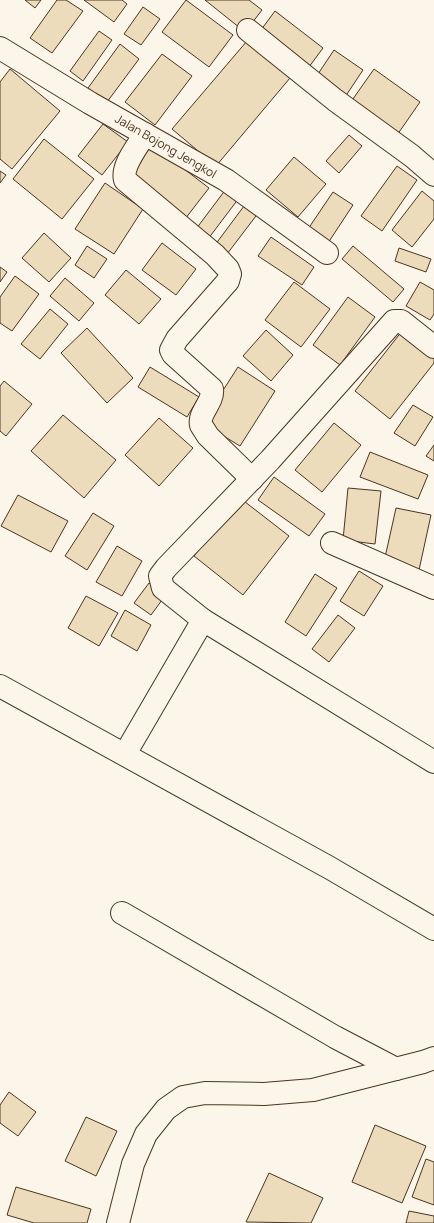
<svg xmlns="http://www.w3.org/2000/svg" width="434" height="1223" viewBox="0 0 434 1223" font-family="Manrope,sans-serif">
<rect width="100%" height="100%" fill="#fbf6e9"/>
<g fill="#ecdcbc" stroke="#4a3520">
<polygon points="25,0 41,0 35,8"/>
<polygon points="57,0 66,0 83,11 52,53 30,38"/>
<polygon points="84,0 122,0 127,4 114,22"/>
<polygon points="186,0 233,35 209,67 162,32"/>
<polygon points="205,0 249,0 262,10 245,32"/>
<polygon points="143,7 160,19 141,45 124,34"/>
<polygon points="275,11 323,48 306,71 258,34"/>
<polygon points="99,31 112,40 83,81 70,71"/>
<polygon points="247,41 290,78 216,166 172,129"/>
<polygon points="120,44 139,59 107,102 88,88"/>
<polygon points="334,50 363,70 343,100 314,80"/>
<polygon points="162,54 192,76 155,125 125,102"/>
<polygon points="10,69 60,111 12,169 0,159 0,82"/>
<polygon points="374,69 420,102 395,138 348,106"/>
<polygon points="103,124 128,142 102,175 78,156"/>
<polygon points="349,135 362,146 339,173 326,161"/>
<polygon points="44,139 94,179 62,219 13,179"/>
<polygon points="150,143 209,188 185,219 126,174"/>
<polygon points="294,157 326,184 298,217 266,190"/>
<polygon points="397,166 417,180 382,231 361,216"/>
<polygon points="0,171 6,175 0,183"/>
<polygon points="105,183 143,209 114,254 75,229"/>
<polygon points="229,185 242,194 205,243 193,233"/>
<polygon points="422,191 434,201 434,219 412,247 392,230"/>
<polygon points="333,192 353,205 328,243 308,229"/>
<polygon points="247,202 259,212 224,258 212,249"/>
<polygon points="44,233 71,258 49,282 22,258"/>
<polygon points="271,237 314,267 302,285 258,256"/>
<polygon points="162,243 196,269 176,295 142,270"/>
<polygon points="87,246 107,259 94,278 75,265"/>
<polygon points="353,246 404,289 393,302 342,259"/>
<polygon points="399,248 431,259 426,272 395,261"/>
<polygon points="0,267 7,272 0,282"/>
<polygon points="126,270 161,299 139,324 105,295"/>
<polygon points="15,276 39,294 12,331 0,323 0,297"/>
<polygon points="65,278 94,303 79,321 50,296"/>
<polygon points="294,282 330,309 301,347 265,320"/>
<polygon points="420,282 434,290 434,314 430,320 406,306"/>
<polygon points="348,297 375,317 340,365 313,345"/>
<polygon points="50,309 68,324 40,359 21,344"/>
<polygon points="87,328 133,378 107,403 61,353"/>
<polygon points="266,330 293,355 271,381 243,356"/>
<polygon points="402,331 434,357 434,363 390,419 355,391"/>
<polygon points="150,367 199,397 187,417 138,387"/>
<polygon points="238,367 275,391 240,446 202,423"/>
<polygon points="4,381 32,404 6,436 0,431 0,386"/>
<polygon points="413,405 433,417 415,446 394,433"/>
<polygon points="63,415 116,460 84,498 31,451"/>
<polygon points="159,418 193,448 159,486 125,455"/>
<polygon points="334,423 361,445 322,492 295,470"/>
<polygon points="434,445 434,461 426,456"/>
<polygon points="370,452 428,475 418,499 360,477"/>
<polygon points="274,477 325,514 309,536 258,500"/>
<polygon points="348,488 381,491 375,544 343,540"/>
<polygon points="18,495 68,521 51,552 1,526"/>
<polygon points="240,498 289,536 243,595 194,556"/>
<polygon points="396,508 431,515 419,570 384,562"/>
<polygon points="93,513 114,526 87,570 65,556"/>
<polygon points="117,546 142,561 122,596 96,582"/>
<polygon points="359,571 383,586 364,616 340,601"/>
<polygon points="315,574 337,588 306,636 285,622"/>
<polygon points="149,583 165,596 151,615 134,603"/>
<polygon points="86,596 118,613 99,646 68,628"/>
<polygon points="125,610 151,625 137,651 111,636"/>
<polygon points="338,615 355,628 329,662 312,649"/>
<polygon points="9,1092 36,1112 18,1136 0,1123 0,1105"/>
<polygon points="86,1117 117,1131 96,1176 65,1161"/>
<polygon points="375,1125 426,1146 402,1203 352,1182"/>
<polygon points="426,1159 434,1162 434,1205 412,1197"/>
<polygon points="269,1173 323,1198 311,1223 246,1222"/>
<polygon points="16,1187 91,1209 87,1223 34,1223 7,1215"/>
<polygon points="409,1211 434,1216 434,1223 406,1223"/>
</g>
<g fill="none" stroke-linecap="round" stroke-linejoin="round">
<defs>
<g id="minor">
<polyline points="248,30 335,100 412,156 434,175"/>
<polyline points="0,48 90,103 226,180 327,253"/>
<path d="M145,134C138,146 121,166 125,180L215,255L228,269L230,274L228,281L177,339L171,350L173,354L212,389C214,402 198,413 201,425L208,436L252,479"/>
<polyline points="332,543 434,588"/>
<polyline points="203,620 434,762"/>
<polyline points="0,686 330,868 434,929"/>
<polyline points="125,754 203,620 163,588 160,576 166,568 270,460 394,321 401,321 434,347"/>
<polyline points="122,913 335,1037 396,1069"/>
<polyline points="118,1223 133,1164 146,1134 166,1109 183,1097 205,1093 264,1094 313,1090 423,1062 434,1058"/>
</g>
</defs>
<use href="#minor" stroke="#4a3520" stroke-width="24"/>
<use href="#minor" stroke="#fbf6e9" stroke-width="22"/>
</g>
<g text-anchor="middle" dominant-baseline="central" stroke-width="3" stroke-linejoin="round" paint-order="stroke">
<g font-size="12" fill="#4a3520" stroke="#fbf6e9">
<text transform="translate(166 146) rotate(30)">Jalan Bojong Jengkol</text>
</g>
</g>
</svg>
